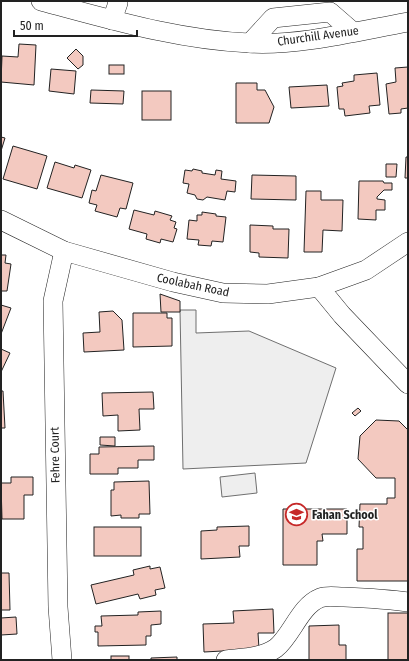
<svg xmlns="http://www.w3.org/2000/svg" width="409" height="661" viewBox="0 0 409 661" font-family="'Fira Sans Condensed',sans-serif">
<rect width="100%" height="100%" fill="#fff"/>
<g fill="#eee" stroke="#6f6f6f">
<polygon points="180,310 196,310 196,333 249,331 336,368 306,463 183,469"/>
<polygon points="255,473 257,493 222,497 220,477"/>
</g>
<g fill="#f3c9c0" stroke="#222">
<polygon points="19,44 36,45 34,85 1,82 2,56 18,57"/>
<polygon points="76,49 83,56 83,65 78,69 67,58"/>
<rect x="109" y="65" width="15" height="9"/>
<polygon points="408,67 408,108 401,109 401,113 389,114 386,84 396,82 395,68"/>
<polygon points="51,69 76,71 74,94 49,91"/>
<polygon points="377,73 380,105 369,106 370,113 345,116 344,109 339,109 337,87 343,86 342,83 354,81 354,75"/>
<polygon points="236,83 257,83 257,90 265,90 274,107 269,123 236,123"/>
<polygon points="327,85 329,106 291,108 289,87"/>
<polygon points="91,90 124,91 123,104 90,103"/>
<rect x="142" y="91" width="29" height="29"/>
<polygon points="1,137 5,138 1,151"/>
<polygon points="13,146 47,156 37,189 3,179"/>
<polygon points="406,157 408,157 408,178 405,178"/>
<polygon points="55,162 74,168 75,165 91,170 82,198 47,188"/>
<polygon points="386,164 397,164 396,177 386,177"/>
<polygon points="193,169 202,171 202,173 215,175 216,170 222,171 221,179 236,181 235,192 227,191 225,200 207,197 203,200 197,199 195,195 187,193 189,184 183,183 185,170 192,171"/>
<polygon points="101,175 133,183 126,209 120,208 117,217 95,211 97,205 89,203 92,190 96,191"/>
<polygon points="252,175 296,176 296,200 251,199"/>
<polygon points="359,181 383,181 384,183 392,183 392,190 384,190 377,197 377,199 385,200 385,210 376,210 376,220 358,219"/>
<polygon points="306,191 321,191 321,200 343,200 342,231 323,230 322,252 304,252"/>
<polygon points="134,210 154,215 155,211 172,216 170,220 176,222 174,228 177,229 173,242 161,239 160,243 146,239 147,234 129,229"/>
<polygon points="202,212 216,214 216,216 226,217 223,242 212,241 211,246 198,245 199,240 187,239 189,220 197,221 197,215 202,215"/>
<polygon points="250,225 273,226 273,229 289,229 288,258 259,257 259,253 250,252"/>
<polygon points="1,255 6,255 5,263 11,264 7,291 1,291"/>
<polygon points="160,294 180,301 180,312 161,312"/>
<polygon points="1,305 11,308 1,334"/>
<polygon points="113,311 122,320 124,350 84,352 83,333 100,332 99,312"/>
<polygon points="133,313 167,313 167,318 172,318 172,346 133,347"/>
<polygon points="1,349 10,353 1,372"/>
<polygon points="1,391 3,391 5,428 1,428"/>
<polygon points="153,392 154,409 139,409 140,430 118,431 118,415 103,416 102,393"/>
<polygon points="358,408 361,411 355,416 352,413"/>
<polygon points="376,420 399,421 408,430 408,581 357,581 357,549 363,549 363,527 359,527 360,504 387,504 387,498 395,498 395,478 376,478 358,459 360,436"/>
<polygon points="100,437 115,437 115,446 100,445"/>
<polygon points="154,446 154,460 138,460 138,468 118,468 118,474 90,474 90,454 99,454 99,447"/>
<polygon points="11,477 33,477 33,495 24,495 24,519 2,519 1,483 11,483"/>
<polygon points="149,481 150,514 139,514 139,518 121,518 121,515 111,516 111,490 114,490 114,482"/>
<polygon points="283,509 347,509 347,534 322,534 323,541 317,541 317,565 283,565"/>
<polygon points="249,526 249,546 239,546 240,557 201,559 201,531 217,530 217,527"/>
<rect x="94" y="527" width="47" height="29"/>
<polygon points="150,566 150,569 160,567 165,588 155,590 156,595 140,599 138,594 96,604 91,585 134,575 133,570"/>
<polygon points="1,573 9,573 10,610 1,610"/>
<polygon points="273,609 274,633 258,633 259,649 204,652 203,624 234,623 233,611"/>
<polygon points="161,611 161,624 151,625 151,636 146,636 146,645 98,646 98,632 95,632 95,626 102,626 101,616 138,615 138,612"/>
<rect x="388" y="613" width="20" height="47"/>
<polygon points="16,617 17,634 1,635 1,618"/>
<polygon points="339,625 339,645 346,645 346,660 309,660 309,626"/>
<rect x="111" y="656" width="18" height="4"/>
<polygon points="177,657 177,660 151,660 151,658"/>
</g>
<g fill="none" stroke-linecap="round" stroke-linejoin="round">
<defs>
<g id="minor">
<path d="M41,1C109,19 178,40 249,43C299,46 358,31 408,22"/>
<polyline points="112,20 118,3 117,1"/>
<polyline points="250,43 273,18 330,12 353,32"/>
<polyline points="1,220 64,251 173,282 223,293 268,294 319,287 366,270 408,242"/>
<polyline points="319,287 342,315 408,384"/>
<polyline points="62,660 58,607 53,301 64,251"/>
<path d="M226,660C242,658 262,658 276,648C292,635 300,606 320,598C327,595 336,597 344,597C366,598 387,599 408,602"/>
</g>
</defs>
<use href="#minor" stroke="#222" stroke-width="20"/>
<use href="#minor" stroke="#fff" stroke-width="19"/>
</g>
<defs>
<symbol id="school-ring" viewBox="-11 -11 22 22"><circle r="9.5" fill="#fff" stroke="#c62828" stroke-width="1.5"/><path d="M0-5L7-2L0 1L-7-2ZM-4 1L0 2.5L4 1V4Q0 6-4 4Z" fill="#c62828"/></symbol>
</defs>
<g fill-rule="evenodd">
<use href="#school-ring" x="284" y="502" width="25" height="25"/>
</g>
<g text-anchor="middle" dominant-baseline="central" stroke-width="3" stroke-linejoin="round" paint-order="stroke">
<g font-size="12" fill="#222" stroke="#fff">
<text transform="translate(318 36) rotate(-8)">Churchill Avenue</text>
<text transform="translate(193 285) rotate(12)">Coolabah Road</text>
<text transform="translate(55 455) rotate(-91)">Fehre Court</text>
</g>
<g font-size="12" font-weight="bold" fill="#222" stroke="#fff" text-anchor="start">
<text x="312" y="515">Fahan School</text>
</g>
</g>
<rect width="409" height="661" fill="none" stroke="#222222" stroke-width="4"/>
<path d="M14 30v6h123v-6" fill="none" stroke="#222222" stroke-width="2"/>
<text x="20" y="30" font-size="12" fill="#222222" stroke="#ffffff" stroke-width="3" paint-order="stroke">50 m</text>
</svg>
